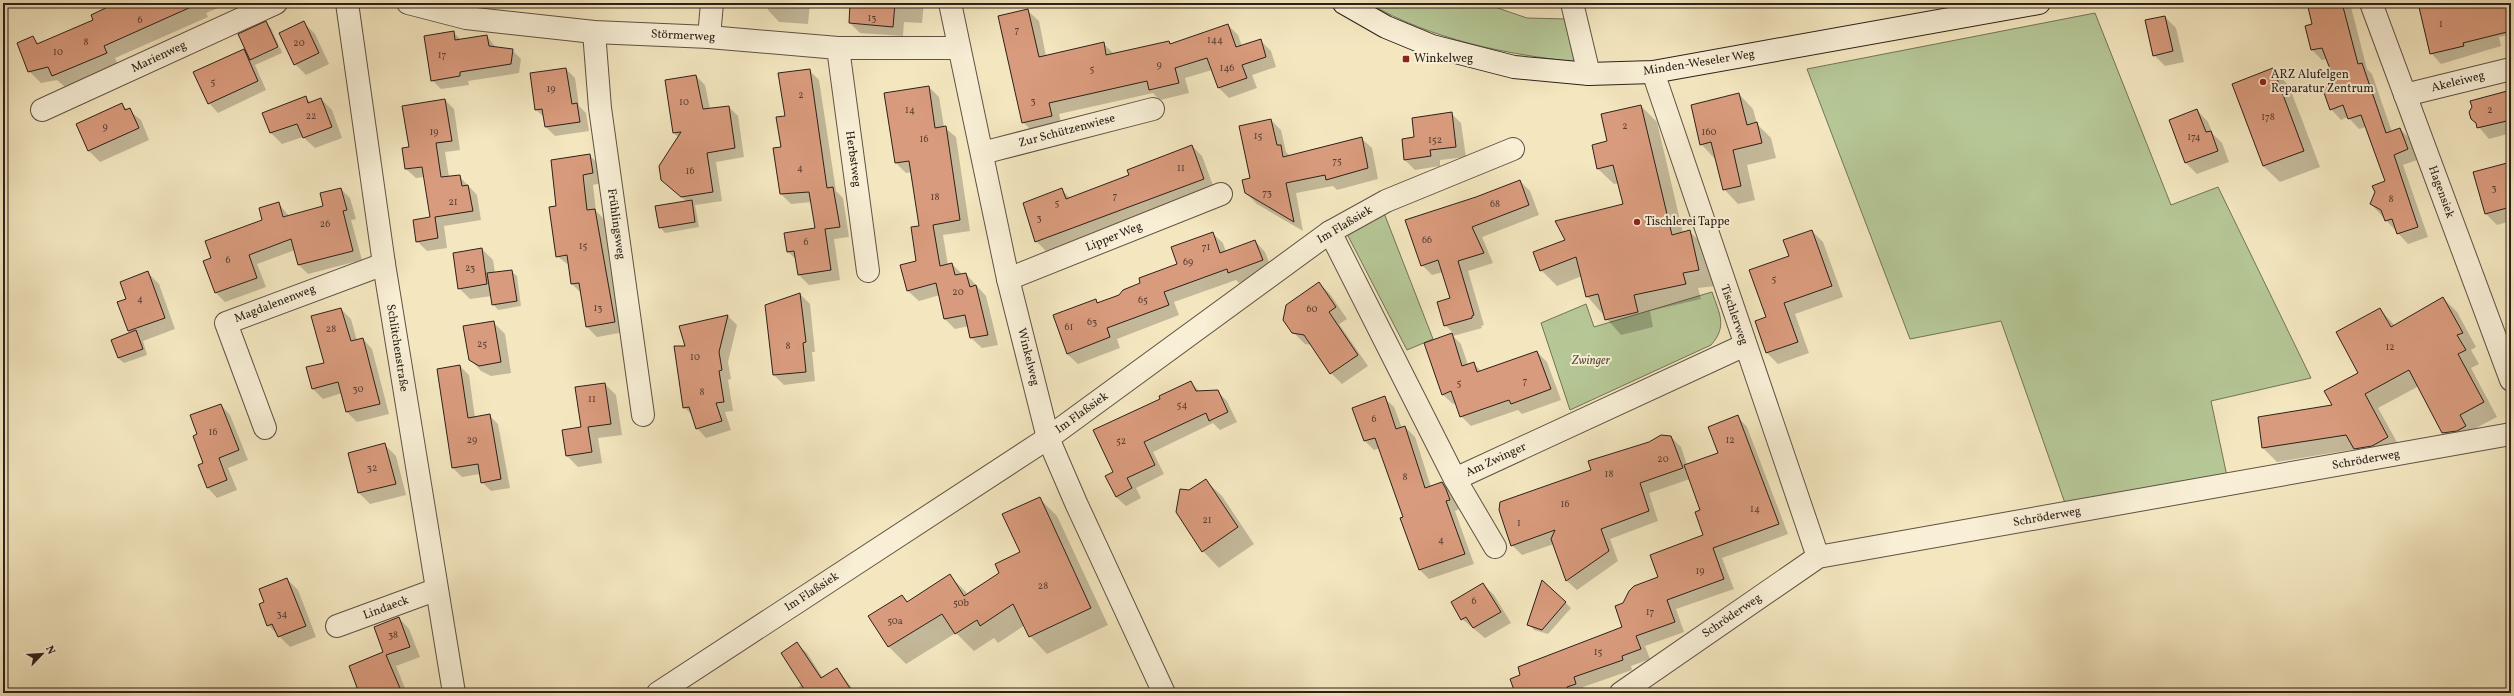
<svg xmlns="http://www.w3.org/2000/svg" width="2514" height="696" viewBox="0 0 2514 696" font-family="Vollkorn,serif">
<rect width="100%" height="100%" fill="#f4e7c0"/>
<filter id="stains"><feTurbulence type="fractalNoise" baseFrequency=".005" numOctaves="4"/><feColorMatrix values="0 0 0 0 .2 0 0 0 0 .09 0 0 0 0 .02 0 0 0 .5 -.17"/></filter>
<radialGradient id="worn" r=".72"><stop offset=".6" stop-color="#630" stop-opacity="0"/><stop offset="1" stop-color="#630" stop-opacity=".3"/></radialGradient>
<g fill="#b6c796" stroke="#727458">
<path d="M1368,3H1483L1527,18L1568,19L1577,62C1504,54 1433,40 1368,3Z"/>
<polygon points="2095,13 2171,205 2218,187 2311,378 2211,401 2228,481 2066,506 2001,321 1910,339 1807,69"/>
<polygon points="1384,213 1433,339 1407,350 1345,230"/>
<path d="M1712,292C1719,313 1728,326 1711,345L1570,410L1541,323L1586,304L1594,327Z"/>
</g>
<g fill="#0003">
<polygon points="119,3 220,3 218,4 220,7 206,13 208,17 115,58 118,65 65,87 57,80 41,83 29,71 33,38 39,44 94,21"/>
<polygon points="769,3 810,3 808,24 779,22 768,10"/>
<polygon points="851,3 924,3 922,23 904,22 903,36 860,33 850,23"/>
<polygon points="2308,3 2350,3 2367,69 2372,74 2392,132 2400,129 2410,139 2417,160 2403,165 2428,237 2408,244 2371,204 2386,182 2366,127 2359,129 2348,117 2341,120 2331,109 2336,83 2327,59 2322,60 2312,50 2306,27 2313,25"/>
<polygon points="2419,3 2511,3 2511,34 2499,37 2501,46 2441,64 2431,53"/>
<polygon points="1028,11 1039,21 1046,56 1103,43 1114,54 1169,42 1171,44 1228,25 1238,35 1242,46 1260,40 1271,51 1276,67 1252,75 1257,88 1229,98 1218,87 1212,70 1185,78 1189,93 1160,100 1153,93 1059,114 1062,127 1034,133 1023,122"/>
<polygon points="2165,17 2176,28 2184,62 2165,66 2154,55"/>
<polygon points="266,22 271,28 279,46 252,58 253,59 280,47 282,53 255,65 266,90 218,113 209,103 244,50 248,54"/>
<polygon points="304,23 315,34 329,64 306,75 295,64"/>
<polygon points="453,32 461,40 487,36 496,48 512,50 521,59 519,73 468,81 469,85 441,89 432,80"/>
<polygon points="566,69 575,78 579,106 586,113 589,131 555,136 546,127 545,118 536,110"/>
<polygon points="2273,69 2289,86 2320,167 2280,182 2263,166"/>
<polygon points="809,70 819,80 836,191 843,198 849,237 834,239 840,280 809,285 799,275 797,260 788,252 785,234 816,229 812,202 791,204 781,194 774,149 782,148 786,117"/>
<polygon points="696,76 705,85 710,109 729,107 738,116 744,157 716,162 722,201 695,205 699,227 665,233 660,227 687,202 661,179 679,138 674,133 667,80"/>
<polygon points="929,87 939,97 944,127 956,137 970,231 943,235 948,265 952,264 962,274 966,274 986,296 998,345 982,348 971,338 969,326 955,329 945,319 940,295 919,301 908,291 917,262 920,227 912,172 906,173 896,163"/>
<polygon points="1739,94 1753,109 1757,124 1771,138 1776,158 1747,165 1755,200 1738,204 1724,189 1716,160 1701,144"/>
<polygon points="306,97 311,103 321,99 332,110 342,138 315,148 303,137 282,144 271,133 264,113"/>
<polygon points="2511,99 2511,133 2489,139 2472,119"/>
<polygon points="445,100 454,109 460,150 445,152 449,177 459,176 477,195 481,220 444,226 447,248 427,251 417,241 431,218 424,177 416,178 406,169 403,149 410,148"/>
<polygon points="122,105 141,120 149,140 100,162 89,151 77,125"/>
<polygon points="1641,106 1657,122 1683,233 1690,232 1706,247 1715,286 1698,288 1701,299 1650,311 1653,327 1621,335 1587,296 1582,276 1557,286 1541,270 1567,240 1624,205 1619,183 1614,184 1598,169 1609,142"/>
<polygon points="2197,110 2208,122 2213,134 2222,143 2229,162 2197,174 2186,163 2170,120"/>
<polygon points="1451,113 1461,123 1466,157 1440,160 1440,166 1415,170 1405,160 1403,140 1415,138"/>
<polygon points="1271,120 1281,130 1286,152 1290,156 1361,138 1372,148 1378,179 1337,190 1333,186 1296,193 1303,231 1257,204 1246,193"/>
<polygon points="1192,146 1202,156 1214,188 1046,251 1036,241 1061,189 1070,198 1130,176"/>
<polygon points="589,155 600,165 602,183 593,185 596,211 605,220 625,332 597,337 587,327 582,294 572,284 570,266 557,256 557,207"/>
<polygon points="2511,163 2511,221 2497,225 2486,214"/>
<polygon points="1520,181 1530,191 1539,215 1482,237 1493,263 1468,271 1484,325 1481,326 1482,328 1453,336 1461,344 1468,365 1473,363 1482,372 1537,352 1547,362 1561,400 1522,414 1518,410 1471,426 1461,416 1456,403 1453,404 1442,394 1425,344 1453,333 1445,325 1451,299 1443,272 1432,275 1422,265 1476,198"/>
<polygon points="341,189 350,198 356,219 351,220 362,260 308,274 299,265 295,250 257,264 266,287 225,302 216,293 205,262 213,259 263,221 279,204 289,216 324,206"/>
<polygon points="1812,231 1823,242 1843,297 1795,314 1809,353 1778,364 1767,353 1756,322 1767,318 1790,257"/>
<polygon points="1212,233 1223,243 1226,252 1255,241 1265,252 1272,270 1239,283 1236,280 1174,302 1179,315 1117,339 1120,348 1078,364 1067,354 1095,300 1099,303 1119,295 1178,265"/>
<polygon points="482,249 493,260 495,273 511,271 517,276 521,306 498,310 493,304 492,296 470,299 459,288"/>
<polygon points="148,273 159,284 175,329 143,341 147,355 124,363 118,358 131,333 128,331 127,299"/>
<polygon points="1319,283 1330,294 1347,319 1339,324 1368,366 1342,384 1331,373 1312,345 1305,344 1293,332"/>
<polygon points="800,294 810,304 815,352 812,352 815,381 784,385 774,375"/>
<polygon points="2443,298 2457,312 2476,347 2471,350 2479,364 2471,368 2497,417 2474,429 2457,447 2443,433 2419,386 2378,408 2402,451 2369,463 2356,449 2277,462 2263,448 2333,406 2359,373 2380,309 2395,326"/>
<polygon points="341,309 351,319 357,341 363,339 372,349 389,414 357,422 347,412 342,393 323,399 313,389 307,368 325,363"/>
<polygon points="728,316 737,325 728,362 731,379 728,380 733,411 725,412 731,430 706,438 697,428 693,416 684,407 686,346 681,327"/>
<polygon points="494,323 505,334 511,373 491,376 481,371 470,359"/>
<polygon points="460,366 469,375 475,418 489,415 498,424 510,488 491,491 482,482 480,474 462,477 453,468"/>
<polygon points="1191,382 1200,392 1217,391 1227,401 1237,422 1220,430 1213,423 1153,452 1164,474 1136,488 1141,498 1126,506 1116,497 1114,473 1161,399"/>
<polygon points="605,384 616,395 622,435 598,438 602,463 578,467 567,456"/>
<polygon points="1384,398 1394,407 1402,428 1405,427 1415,437 1431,487 1442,483 1456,499 1459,509 1455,511 1474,564 1429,579 1419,569 1405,517 1380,448 1374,450 1365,441"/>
<polygon points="221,405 230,415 248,460 228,468 237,490 217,498 208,488 198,435"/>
<polygon points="1738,417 1747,427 1788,534 1722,558 1734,589 1676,609 1684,632 1645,646 1650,659 1631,666 1632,670 1583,687 1585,693 1516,693 1623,627 1623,604 1659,577 1705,536 1702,510 1690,479 1649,493 1658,521 1610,539 1618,561 1577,590 1567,581 1554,544 1522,555 1512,545 1592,470 1671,437 1681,447 1687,465 1719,453"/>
<polygon points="385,445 396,456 406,495 370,504 359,493 349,454"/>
<polygon points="1205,480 1222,496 1254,544 1219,568 1203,551 1177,512 1189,491"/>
<polygon points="1039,498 1057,516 1108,625 1047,654 1030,636 1025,625 998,643 994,638 974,651 956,633 906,664 888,646 902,596 908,602 950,576 968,594 1001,574 1022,552"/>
<polygon points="287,579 298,590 316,637 290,647 268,625 265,603"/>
<polygon points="1543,581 1571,608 1548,634 1534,630 1529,624"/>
<polygon points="1483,584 1494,595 1511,623 1485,638 1462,619"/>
<polygon points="399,618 409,629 420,657 396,666 407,693 361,693 384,653"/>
<polygon points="797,644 807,653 823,678 837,669 856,693 789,693 803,684"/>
</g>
<g fill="#d99b7d" stroke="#2d2019">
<polygon points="116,3 200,3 104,46 107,53 52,76 48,67 28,72 17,43 33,36 37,44 93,20 91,15"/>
<polygon points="850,3 895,3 893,27 849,23"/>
<polygon points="2307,3 2342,3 2358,64 2362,63 2386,133 2400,128 2408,149 2394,155 2418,227 2397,234 2392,219 2385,221 2381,210 2370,204 2375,192 2372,186 2385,181 2361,115 2348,119 2343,105 2330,110 2322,87 2335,82 2322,48 2311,50 2305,26 2312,24"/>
<polygon points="2418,3 2511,3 2511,31 2463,43 2464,46 2430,54"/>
<polygon points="1028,9 1039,57 1104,42 1106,55 1169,41 1170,44 1228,24 1236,47 1261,39 1266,57 1242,65 1247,78 1218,88 1207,58 1175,68 1179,83 1149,90 1147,81 1049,103 1052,116 1022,123 998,16"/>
<polygon points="2165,16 2173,51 2153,56 2145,20"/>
<polygon points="266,21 278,47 250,60 238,34"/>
<polygon points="304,21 319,53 294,65 279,33"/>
<polygon points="454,31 455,40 487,35 489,46 513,49 511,64 460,72 460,76 431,81 424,36"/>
<polygon points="244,49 258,81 208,104 193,72"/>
<polygon points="566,68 572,104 577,103 580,122 545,127 542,109 535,110 530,73"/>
<polygon points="2273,68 2304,151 2263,166 2232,84"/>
<polygon points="810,69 827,188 833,187 840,227 825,229 831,270 798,275 794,251 787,252 784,233 815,228 809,192 780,194 773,148 781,147 776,117 785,116 778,73"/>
<polygon points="696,75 703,109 729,106 735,148 707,153 713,192 681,197 661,180 659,166 681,132 673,133 665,80"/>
<polygon points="929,86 935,128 946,126 960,220 933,225 940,266 952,263 955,275 966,273 970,287 976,285 988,335 970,338 965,315 944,319 936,283 907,291 900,265 916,261 911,227 919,226 909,161 895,163 884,93"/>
<polygon points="2511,90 2511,120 2477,128 2476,123 2471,119 2469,112 2472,107 2470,101"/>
<polygon points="1739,93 1747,125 1757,122 1762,143 1733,150 1741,186 1723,190 1711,142 1700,145 1691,105"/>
<polygon points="306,96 308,103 321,98 332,127 303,138 297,124 270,133 262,113"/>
<polygon points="445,99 452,141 436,143 441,177 460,175 462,186 468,185 473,211 435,217 438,238 416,242 413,220 430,217 422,167 405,169 402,148 409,147 402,106"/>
<polygon points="122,103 125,110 130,108 139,128 88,151 76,124"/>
<polygon points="1641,105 1672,235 1690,230 1699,270 1683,273 1686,284 1634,295 1638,312 1605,320 1598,294 1586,297 1576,257 1540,271 1533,252 1565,240 1555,221 1623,204 1613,165 1597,169 1592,145 1607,141 1601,114"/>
<polygon points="2197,109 2206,132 2211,131 2218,151 2185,163 2169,120"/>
<polygon points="1452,112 1456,147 1430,150 1431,156 1404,160 1402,139 1414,137 1412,118"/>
<polygon points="1271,119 1277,145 1281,145 1283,157 1362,137 1368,168 1326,180 1325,175 1286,183 1294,222 1245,193 1242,180 1250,178 1239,126"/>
<polygon points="1192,145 1204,179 1035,242 1023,203 1062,188 1066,199 1129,175 1127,170"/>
<polygon points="590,154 593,173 583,175 587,210 595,209 615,322 586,327 579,283 571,284 567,255 556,257 549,207 556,206 551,160"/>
<polygon points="2511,162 2511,201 2507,208 2485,214 2473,172"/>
<polygon points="1520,180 1529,205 1472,227 1484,253 1458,261 1474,315 1472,316 1472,318 1444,326 1437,302 1450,298 1438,260 1421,266 1405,220 1476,197"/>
<polygon points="341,188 347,210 343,211 353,251 298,265 291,239 249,255 257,278 215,293 203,261 211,258 205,241 262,220 259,208 279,202 283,217 323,206 320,193"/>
<polygon points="692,200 695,222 659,228 655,206"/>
<polygon points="1812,230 1832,286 1784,303 1798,342 1766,353 1755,321 1766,317 1749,270 1789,256 1783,240"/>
<polygon points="1213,232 1220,253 1255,240 1263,260 1228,273 1227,269 1164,292 1169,305 1107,328 1110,337 1067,354 1053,315 1096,299 1097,303 1119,295 1123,290 1140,283 1139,278 1177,264 1171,247"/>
<polygon points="482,248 487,284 458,289 453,253"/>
<polygon points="512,270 517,301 492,305 487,273"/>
<polygon points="148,271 165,318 128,331 117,302 126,299 120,282"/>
<polygon points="1319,282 1336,307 1329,312 1358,355 1330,374 1304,335 1292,333 1283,320 1286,305"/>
<polygon points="800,293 806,342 803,343 806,372 773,375 765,305"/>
<polygon points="2443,297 2463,333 2457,335 2466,350 2458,354 2484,402 2460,415 2466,426 2457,431 2442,433 2409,370 2365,394 2388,437 2372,446 2354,449 2346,435 2262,448 2258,417 2332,405 2324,391 2358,373 2336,332 2380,308 2391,327"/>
<polygon points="341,308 351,341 363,338 380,404 346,412 338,382 312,389 306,367 324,363 311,316"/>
<polygon points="728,315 719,352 722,370 719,371 724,402 716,403 722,421 696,429 689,407 683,408 674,346 685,346 679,326"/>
<polygon points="494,321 501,362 479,366 469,360 463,326"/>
<polygon points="136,330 143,349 118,358 111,340"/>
<polygon points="1452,333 1462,366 1474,362 1477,372 1537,351 1551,389 1511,404 1509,400 1460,417 1451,391 1442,395 1424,343"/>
<polygon points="460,365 468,418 490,414 501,479 481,483 478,464 452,468 437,369"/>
<polygon points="1191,381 1196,391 1218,390 1228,412 1209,421 1206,413 1144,442 1155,465 1127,478 1132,488 1116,497 1105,476 1113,472 1093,430 1160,399 1159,396"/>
<polygon points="605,383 611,424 588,427 592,452 566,456 562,430 581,427 575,387"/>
<polygon points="1385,396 1396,429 1405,426 1425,488 1442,482 1446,489 1450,500 1446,501 1465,554 1419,570 1400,518 1403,517 1375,438 1364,441 1352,408"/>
<polygon points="221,404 239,450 219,458 227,480 207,488 198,465 203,463 193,436 197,434 190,415"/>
<polygon points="1738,415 1779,524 1713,548 1724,579 1667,600 1675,622 1636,636 1641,649 1622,656 1623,660 1574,677 1576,684 1567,687 1570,693 1515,693 1510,679 1520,675 1518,667 1622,627 1615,606 1623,603 1629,591 1634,586 1658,577 1650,555 1703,535 1695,512 1700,510 1684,465 1718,453 1708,427"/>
<polygon points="1661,435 1671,436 1683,468 1640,483 1649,511 1601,529 1609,551 1566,581 1551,539 1555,530 1511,546 1499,510 1500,502 1591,470 1588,461 1649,442"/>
<polygon points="385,443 396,484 358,493 348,453"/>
<polygon points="1206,479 1238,527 1202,552 1176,512 1180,489 1189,490"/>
<polygon points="1040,497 1091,608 1029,637 1013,604 980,626 977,620 955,634 942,614 888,647 868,616 902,595 907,602 950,574 964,596 999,573 995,564 1020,552 1002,514"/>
<polygon points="287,578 306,626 278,637 272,624 267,626 259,604 264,602 259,589"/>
<polygon points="1542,580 1566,602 1542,630 1527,625"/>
<polygon points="1483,583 1501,612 1473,628 1466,617 1461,620 1451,602"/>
<polygon points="399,617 410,647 386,655 402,693 359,693 349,666 383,652 374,627"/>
<polygon points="797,642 821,678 837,668 853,693 797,693 804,689 781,653"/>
</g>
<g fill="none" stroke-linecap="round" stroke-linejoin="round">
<defs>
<g id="street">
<polyline points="347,3 384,264 454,693"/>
<polyline points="408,3 466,18 594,32 709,37 838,48 959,48"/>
<polyline points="950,3 1008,279 1048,438 1076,503 1164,693"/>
<polyline points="1572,3 1589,74"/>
<polyline points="2371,3 2511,380"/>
<polyline points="594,32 600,108 643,415"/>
<polyline points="709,37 712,3"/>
<polyline points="838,48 868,271"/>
<polyline points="1653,72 1818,557"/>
<polyline points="2405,95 2511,69"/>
<polyline points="42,110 276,3"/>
<polyline points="982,153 1153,109"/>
<polyline points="1330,232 1455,479 1745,345"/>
<polyline points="1008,279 1221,194"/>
<polyline points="265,428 226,323 384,264"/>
<polyline points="1455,479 1495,547"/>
<polyline points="337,626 435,590"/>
<polyline points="658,693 1048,438 1330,232 1386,201 1513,149"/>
<polyline points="1621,693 1818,557 2511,434"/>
</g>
<polyline id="secondary" points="1344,3 1386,27 1432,46 1514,67 1589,74 1653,72 2039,3"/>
</defs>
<use href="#street" stroke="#5f5243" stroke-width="24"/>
<use href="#secondary" stroke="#2d2019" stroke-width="24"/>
<use href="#street" stroke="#f8efd6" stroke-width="22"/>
<use href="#secondary" stroke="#f8efd6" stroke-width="22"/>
</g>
<g fill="#8f2418" stroke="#f8efd6" stroke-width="1.5">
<rect x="1402" y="55" width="8" height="8" rx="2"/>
<circle cx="2263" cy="82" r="4"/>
<circle cx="1637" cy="222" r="4"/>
</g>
<g text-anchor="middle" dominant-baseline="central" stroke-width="4" stroke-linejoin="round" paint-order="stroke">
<g font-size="10" fill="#583f32">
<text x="872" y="18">13</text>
<text x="140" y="20">6</text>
<text x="2441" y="24">1</text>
<text x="1017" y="30">7</text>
<text x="1215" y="40">144</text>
<text x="86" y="42">8</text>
<text x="299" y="43">20</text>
<text x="58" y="52">10</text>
<text x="442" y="55">17</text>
<text x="1159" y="65">9</text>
<text x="1227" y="68">146</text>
<text x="1092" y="69">5</text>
<text x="213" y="82">5</text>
<text x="551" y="89">19</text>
<text x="801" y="95">2</text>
<text x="1033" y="101">3</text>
<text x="684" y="102">10</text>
<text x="910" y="110">14</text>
<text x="2490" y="110">2</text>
<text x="311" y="116">22</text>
<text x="2268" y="117">178</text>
<text x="1625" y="126">2</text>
<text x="105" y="127">9</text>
<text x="434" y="132">19</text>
<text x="1709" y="132">160</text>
<text x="1258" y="136">15</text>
<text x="2194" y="137">174</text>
<text x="924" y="139">16</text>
<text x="1435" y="140">152</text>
<text x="1337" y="161">75</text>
<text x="800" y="168">4</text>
<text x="1181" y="168">11</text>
<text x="690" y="171">16</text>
<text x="2494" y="188">3</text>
<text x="1267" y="193">73</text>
<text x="1115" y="196">7</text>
<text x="935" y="197">18</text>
<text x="2391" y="199">8</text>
<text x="453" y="202">21</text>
<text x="1057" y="203">5</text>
<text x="1495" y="204">68</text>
<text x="1039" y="218">3</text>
<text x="325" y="224">26</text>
<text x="1427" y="240">66</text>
<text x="806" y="242">6</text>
<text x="583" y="246">15</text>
<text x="1206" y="247">71</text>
<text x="228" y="260">6</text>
<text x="1188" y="262">69</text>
<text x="470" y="268">23</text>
<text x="1774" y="279">5</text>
<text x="958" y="292">20</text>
<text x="140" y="299">4</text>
<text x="1143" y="300">65</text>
<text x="598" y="308">13</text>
<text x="1312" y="309">60</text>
<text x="1092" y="322">63</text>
<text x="1069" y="327">61</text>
<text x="331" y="329">28</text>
<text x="482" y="344">25</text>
<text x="788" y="346">8</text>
<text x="2390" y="347">12</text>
<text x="695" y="357">10</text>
<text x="1525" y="381">7</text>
<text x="1459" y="383">5</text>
<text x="358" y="389">30</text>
<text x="702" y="392">8</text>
<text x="592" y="399">11</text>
<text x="1182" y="405">54</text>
<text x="1374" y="419">6</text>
<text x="213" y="432">16</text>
<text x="472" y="440">29</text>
<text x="1730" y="440">12</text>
<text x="1121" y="441">52</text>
<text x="1663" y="459">20</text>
<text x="372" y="468">32</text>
<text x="1609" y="474">18</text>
<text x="1405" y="477">8</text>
<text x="1565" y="504">16</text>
<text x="1755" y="509">14</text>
<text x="1207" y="520">21</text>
<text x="1519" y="523">1</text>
<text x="1441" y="540">4</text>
<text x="1700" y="571">19</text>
<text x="1043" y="586">28</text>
<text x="1474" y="601">6</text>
<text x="961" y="603">50b</text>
<text x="1650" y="612">17</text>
<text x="282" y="614">34</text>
<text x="895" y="621">50a</text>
<text x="393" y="635">38</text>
<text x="1598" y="652">15</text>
</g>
<g font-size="12" fill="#2d2019" stroke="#f8efd6">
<text transform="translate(683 36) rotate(3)">Störmerweg</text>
<text transform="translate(159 57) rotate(-25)">Marienweg</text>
<text transform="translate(1699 63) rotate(-9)">Minden-Weseler Weg</text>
<text transform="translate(2458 82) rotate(-14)">Akeleiweg</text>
<text transform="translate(1067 131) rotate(-15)">Zur Schützenwiese</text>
<text transform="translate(853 159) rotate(82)">Herbstweg</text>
<text transform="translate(2441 192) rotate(70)">Hagensiek</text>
<text transform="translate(616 224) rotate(82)">Frühlingsweg</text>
<text transform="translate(1345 225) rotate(-31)">Im Flaßsiek</text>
<text transform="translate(1114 237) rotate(-22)">Lipper Weg</text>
<text transform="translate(275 304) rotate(-21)">Magdalenenweg</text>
<text transform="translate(1734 315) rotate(71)">Tischlerweg</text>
<text transform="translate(397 348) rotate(81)">Schlitchenstraße</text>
<text transform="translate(1028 357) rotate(76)">Winkelweg</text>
<text transform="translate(1082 413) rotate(-36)">Im Flaßsiek</text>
<text transform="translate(1496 460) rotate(-25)">Am Zwinger</text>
<text transform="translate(2366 460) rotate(-10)">Schröderweg</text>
<text transform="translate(2047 517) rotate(-10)">Schröderweg</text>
<text transform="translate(812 592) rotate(-33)">Im Flaßsiek</text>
<text transform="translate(386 608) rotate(-20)">Lindaeck</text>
<text transform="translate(1732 616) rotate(-34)">Schröderweg</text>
</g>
<g font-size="12" fill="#2d2019" stroke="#f8efd6" text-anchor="start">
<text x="1414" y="59">Winkelweg</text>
<text x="2271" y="75">ARZ Alufelgen<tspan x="2271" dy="14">Reparatur Zentrum</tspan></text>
<text x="1645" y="222">Tischlerei Tappe</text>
</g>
<g font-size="12" font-style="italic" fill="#56523e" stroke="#f8efd6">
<text x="1591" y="361">Zwinger</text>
</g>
</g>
<rect width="2514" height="696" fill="none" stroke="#f4e7c0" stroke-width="16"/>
<rect x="4" y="4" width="2506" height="688" fill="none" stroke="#2d2019" stroke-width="2"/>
<rect x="8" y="8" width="2498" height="680" fill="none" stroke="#2d2019"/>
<g transform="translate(42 654) rotate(65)" stroke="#f8efd6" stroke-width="3" paint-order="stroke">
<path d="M0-3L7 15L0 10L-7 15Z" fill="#2d2019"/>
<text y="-6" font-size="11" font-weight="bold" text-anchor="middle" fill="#2d2019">N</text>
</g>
<rect width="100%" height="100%" filter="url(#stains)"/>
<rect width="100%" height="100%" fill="url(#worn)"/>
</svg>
